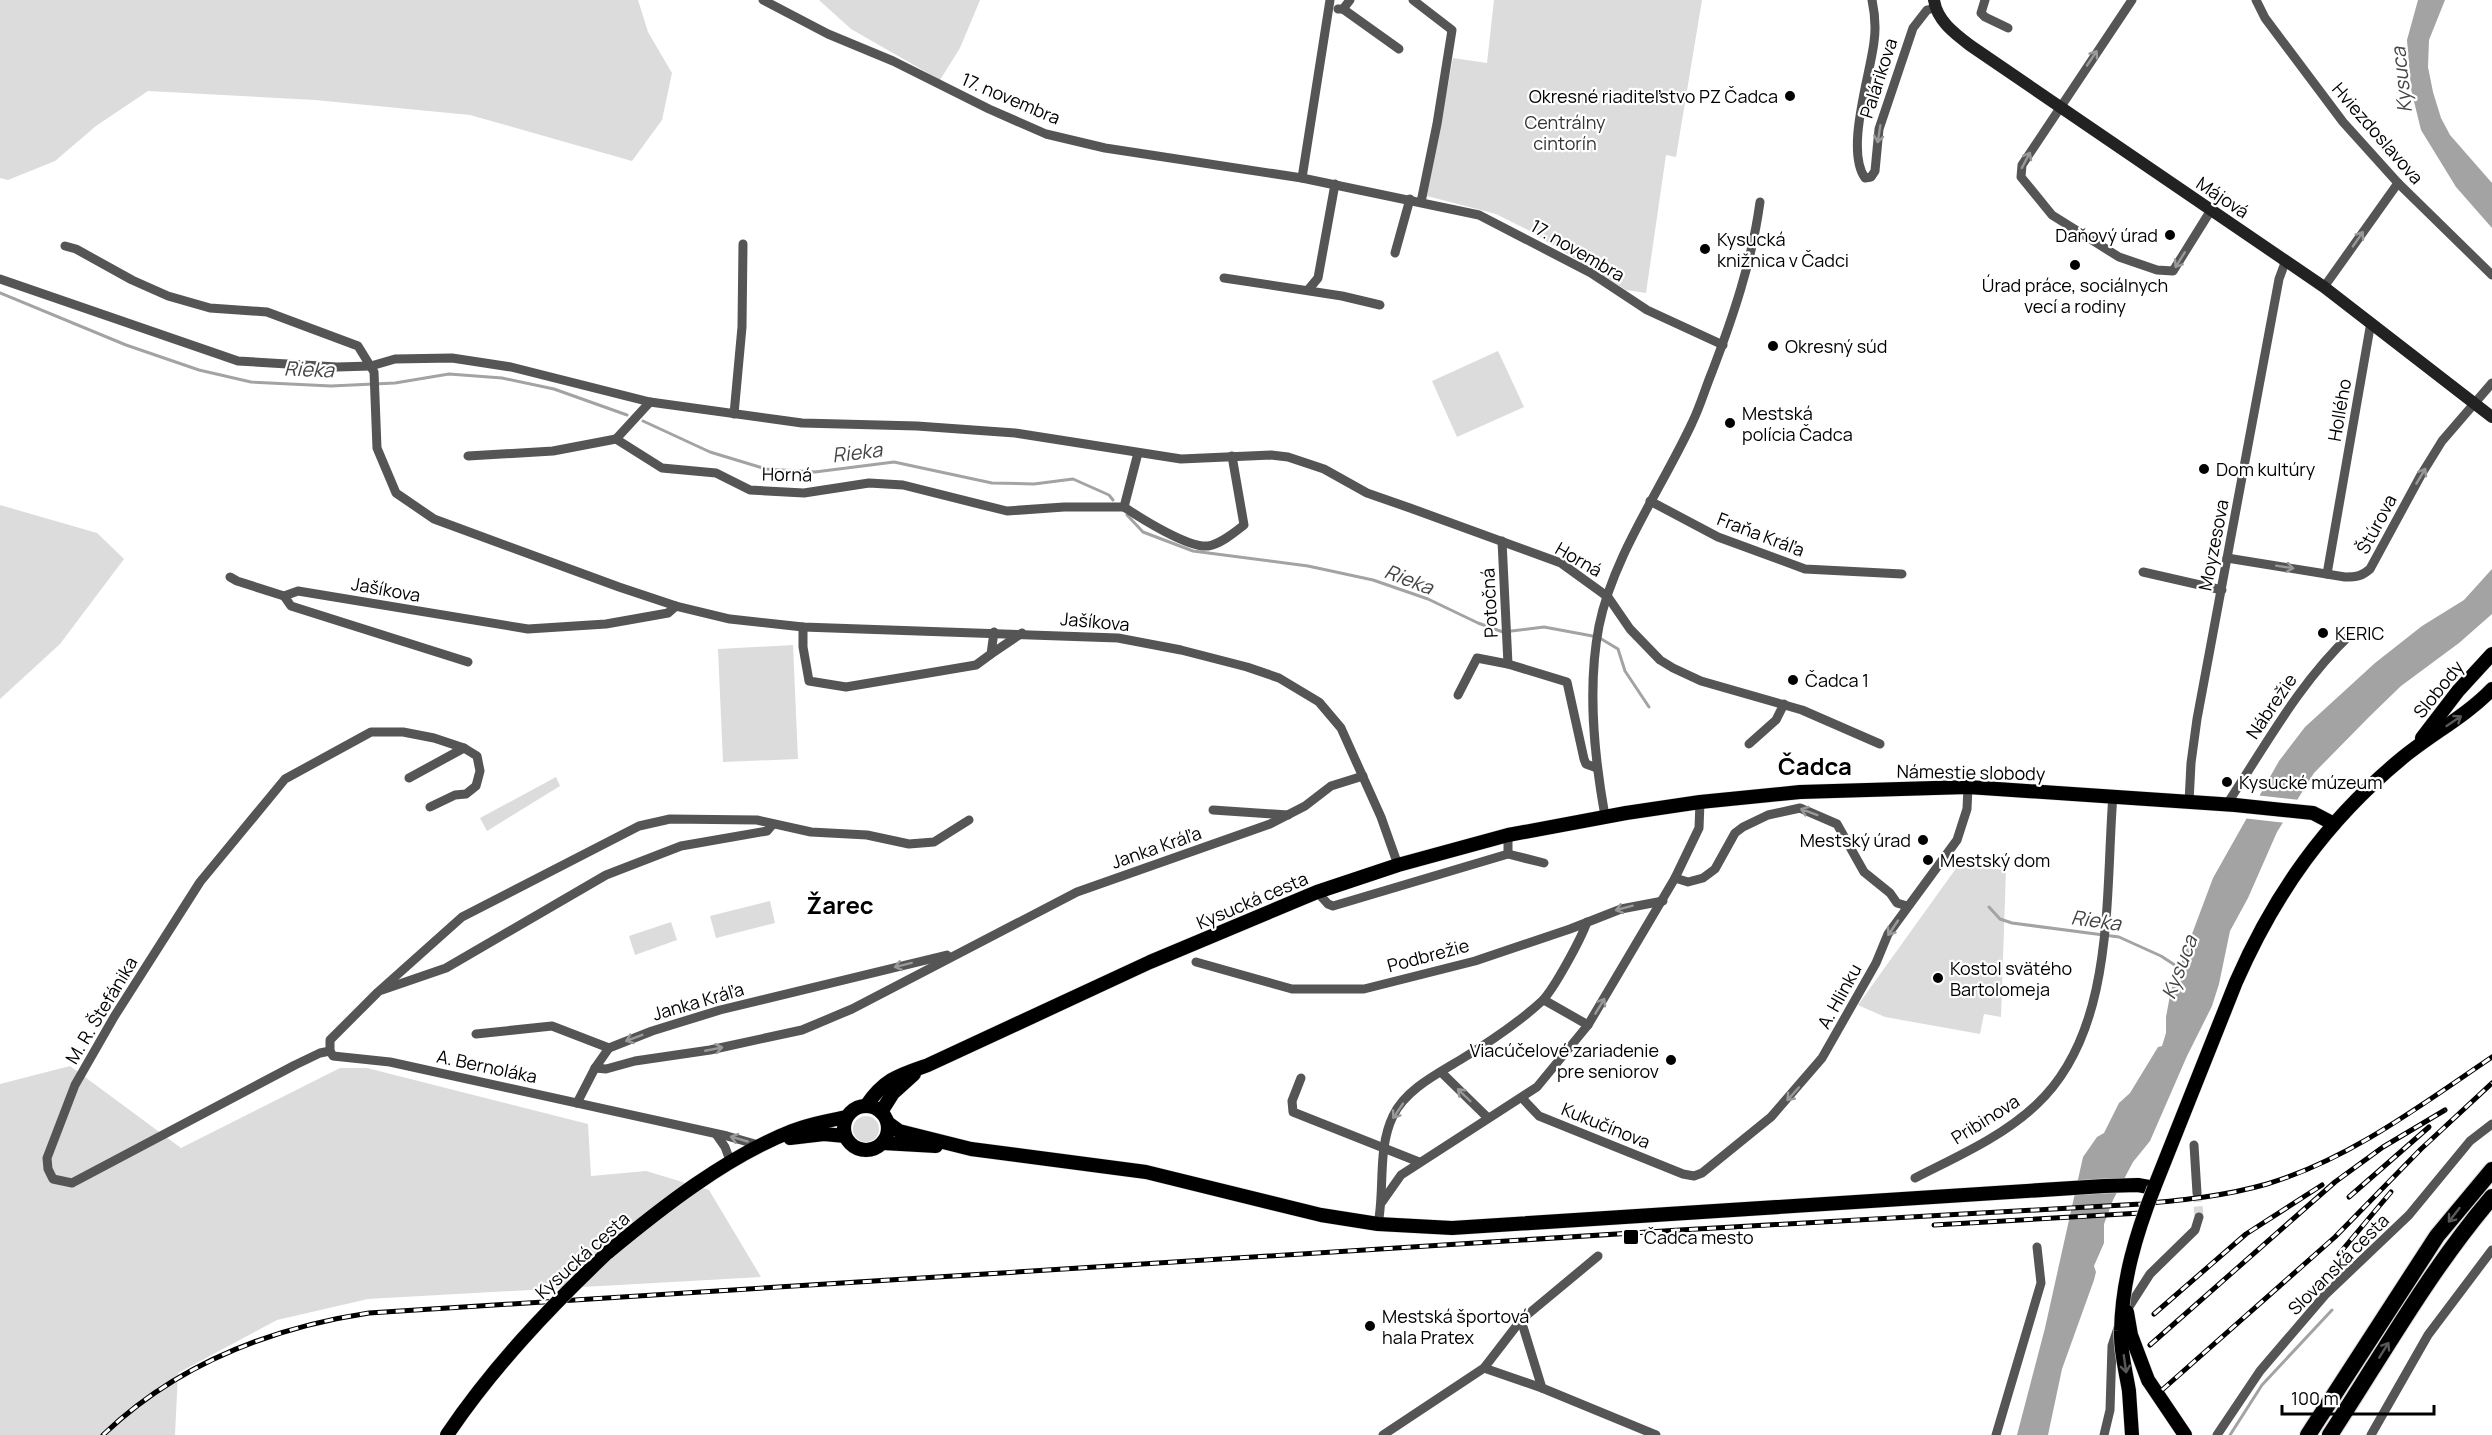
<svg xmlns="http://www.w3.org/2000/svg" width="2492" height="1435" viewBox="0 0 2492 1435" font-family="Manrope,sans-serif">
<rect width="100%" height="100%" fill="#fff"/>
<g fill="#dcdcdc">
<polygon points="0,0 638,0 648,32 672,73 662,120 632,161 470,115 315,100 148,91 96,126 55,161 8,180 0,178"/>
<polygon points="819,0 980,0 960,48 940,80 851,29"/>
<polygon points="1494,0 1702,0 1676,157 1666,155 1646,293 1626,290 1528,230 1496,214 1427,196 1453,58 1487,63"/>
<polygon points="1498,351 1524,407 1457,437 1432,381"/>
<polygon points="0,505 97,533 124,559 60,644 0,699"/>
<polygon points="793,645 798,759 723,762 718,649"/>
<polygon points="556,777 560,786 487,831 480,818"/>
<polygon points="1965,866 2006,870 2001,1017 1984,1014 1980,1034 1885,1017 1858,1005 1957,867"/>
<polygon points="770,901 775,923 716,938 710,916"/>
<polygon points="671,922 677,940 635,955 629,936"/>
<polygon points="70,1066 181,1148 340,1068 367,1068 588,1124 591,1176 646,1171 709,1190 761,1277 368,1299 277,1320 178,1373 175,1435 0,1435 0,1084"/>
<circle cx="866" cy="1129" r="13"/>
</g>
<g fill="#a3a3a3">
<polygon points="2418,0 2445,0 2429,40 2428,67 2433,92 2441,118 2450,135 2492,183 2492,228 2456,187 2421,130 2411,89 2407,40"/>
<polygon points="2492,569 2492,614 2459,643 2401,686 2370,716 2314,773 2277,832 2248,898 2230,931 2219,984 2212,1006 2187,1056 2150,1141 2133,1162 2113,1200 2104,1224 2104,1243 2094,1266 2096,1272 2094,1280 2062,1369 2048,1435 2017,1435 2045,1328 2083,1157 2097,1137 2104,1133 2119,1103 2130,1093 2158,1047 2162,1046 2166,1033 2166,1017 2171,990 2213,878 2279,761 2305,727 2375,663 2422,626 2464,600"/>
</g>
<polygon fill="#fff" points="2255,795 2300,800 2286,823 2242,818"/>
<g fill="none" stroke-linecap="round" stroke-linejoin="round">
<g stroke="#a3a3a3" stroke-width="3">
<polyline points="0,293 126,345 199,370 251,382 331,386 395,383 449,374 502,378 554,389 627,415"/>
<polyline points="643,421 710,452 766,469 815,472 894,462 992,483 1034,484 1073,479 1109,495 1113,500"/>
<polyline points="1127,515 1143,532 1193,551 1308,566 1373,580 1428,599 1478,623 1503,632 1544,627 1598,637 1618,649 1625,671 1649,707"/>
<polyline points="1989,907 2000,919 2012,923 2119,937 2161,956 2181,969"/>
<polyline points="2230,1435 2262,1385 2332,1310"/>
</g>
<polyline stroke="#d9d9d9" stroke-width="9" stroke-dasharray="9 4.5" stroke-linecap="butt" points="2197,1193 2199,1217"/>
<defs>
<g id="primary">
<polyline points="2422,738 2458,691 2492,654"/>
<circle cx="866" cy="1128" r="22"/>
<path d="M866,1106C884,1079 899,1075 928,1065L1150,962L1317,892L1398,865L1508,835L1626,813L1700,802L1800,792L1968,787L2235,805L2313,813L2334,824"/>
<polyline points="881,1112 893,1093 914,1074"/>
<path d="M888,1123L899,1131L971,1149L1146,1172L1321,1215L1378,1224L1452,1228L2104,1186L2138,1185L2154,1188L2236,982C2275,893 2326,821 2401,759C2431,734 2465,717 2492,689"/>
<polyline points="790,1138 824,1134 845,1136"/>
<polyline points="883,1143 936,1146"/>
<path d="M607,1253C661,1208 726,1157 792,1131C809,1124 828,1121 846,1117"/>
<polyline points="2148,1380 2185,1435"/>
<polyline points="2129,1391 2132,1435"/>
</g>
<g id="highway">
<polyline points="2308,1435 2437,1236 2492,1170"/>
<path d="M2330,1435C2383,1354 2429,1271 2492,1197"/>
</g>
</defs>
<use href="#primary" stroke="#dbdbdb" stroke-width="15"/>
<use href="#highway" stroke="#dbdbdb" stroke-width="18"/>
<g stroke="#555" stroke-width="9">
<polyline points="763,0 828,34 893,61 989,109 1046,134 1105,148 1302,178 1479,215 1591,273 1647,310 1723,345"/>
<polyline points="1413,0 1452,30 1437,124 1421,202"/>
<path d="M1872,0C1875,14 1876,28 1874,42C1870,76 1845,150 1865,178L1871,177L1875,171L1879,129L1913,28L1927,10L1935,8"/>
<polyline points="1985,0 1981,13 1985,17 2008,28"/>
<polyline points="2132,0 2022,165 2021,177 2052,215 2119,257 2157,270 2173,271 2211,210"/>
<polyline points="2256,0 2265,18 2343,122 2398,183 2492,275"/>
<polyline points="1338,9 1343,9 1350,0"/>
<polyline points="1343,9 1399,49"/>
<polyline points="1302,178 1330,0"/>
<polyline points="65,246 76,249 132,280 168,296 210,308 267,312 358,346 374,372 377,448 396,493 434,519 619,587 676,606 730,619 803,627 1118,638 1181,650 1247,667 1279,678 1319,702 1341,728 1381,817 1398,865"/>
<polyline points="1395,253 1410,199"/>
<polyline points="1224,278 1342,296 1380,305"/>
<polyline points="0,279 238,361 337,367 371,366 395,359 452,358 511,367 650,402 802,423 917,426 1015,433 1181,459 1271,455 1288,457 1324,469 1367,493 1410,508 1561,563 1608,597 1630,629 1660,660 1673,668 1701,681 1802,710 1880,744"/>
<polyline points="2324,287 2398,183"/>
<polyline points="1308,290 1318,278 1335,184"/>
<polyline points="650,402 616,439 662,468 716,473 750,490 804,493 869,483 903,485 1007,511 1064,507 1124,507 1138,453"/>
<polyline points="734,414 742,327 743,244"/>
<polyline points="468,456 553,451 616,439"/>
<polyline points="1650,501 1718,537 1805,569 1902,574"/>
<path d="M1124,507C1142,519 1188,548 1208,546C1221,544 1235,532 1244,525L1232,456"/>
<polyline points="1502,541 1508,664 1567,682 1584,759 1586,764 1597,768"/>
<path d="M2227,558L2345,577C2357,577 2362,576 2370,569L2421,475L2442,441L2492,383"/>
<polyline points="2143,572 2222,590"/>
<polyline points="2327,574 2371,322"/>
<polyline points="230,577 237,581 284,596"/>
<polyline points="803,627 803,647 809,681 846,687 976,665 991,654 994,632"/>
<polyline points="991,654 1022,633"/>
<polyline points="468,662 291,606 284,596 298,591 528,629 606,624 668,613 676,606"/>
<polyline points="1458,695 1477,658 1508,664"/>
<polyline points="1749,744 1776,720 1784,704"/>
<polyline points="409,778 464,748"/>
<polyline points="2189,802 2191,763 2197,719 2279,279 2286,260"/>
<path d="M2227,804C2266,745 2299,683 2351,634"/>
<polyline points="1213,810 1288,815"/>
<path d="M1605,816C1594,755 1587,688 1599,626C1613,556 1662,488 1692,423C1700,407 1705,389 1712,372C1733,317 1752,261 1760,202"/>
<polyline points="1508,854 1544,863"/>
<polyline points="1675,878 1688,882 1703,878 1715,869 1735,833 1743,827 1768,815 1800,808 1837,824 1864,872 1890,893 1897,903 1907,906"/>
<polyline points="1317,892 1328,904 1333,906 1508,854 1508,835"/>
<polyline points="1196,962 1292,989 1364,989 1475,961 1570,929 1621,909 1663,901"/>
<polyline points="382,990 446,968 606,875 681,846 767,831 773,824"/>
<polyline points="1544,1000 1588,1025"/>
<polyline points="476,1034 552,1026 609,1048"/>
<polyline points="330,1051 320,1053 295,1065 72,1183 53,1179 48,1169 47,1158 75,1085 114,1017 200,882 285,779 371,732 403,732 434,738 464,748 477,756 480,771 476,786 466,794 455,795 430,807"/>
<polyline points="595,1068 606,1069 635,1061 710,1050 802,1030 852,1009 1077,892 1270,824 1305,806 1331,786 1363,776"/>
<polyline points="1441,1072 1487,1117"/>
<polyline points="1301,1078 1292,1101 1293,1112 1419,1162"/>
<polyline points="1522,1098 1539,1116 1683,1174 1694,1176 1702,1173 1771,1117 1822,1058 1876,963 1888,934 1957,840 1967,809 1968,787"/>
<polyline points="577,1103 595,1068 609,1048 652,1031 720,1010 947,955"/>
<polyline points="716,1134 725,1147 731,1163"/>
<polyline points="2194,1145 2197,1193"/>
<polyline points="762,1146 727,1136 390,1062 333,1056 330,1051 330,1040 378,992 462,917 639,826 670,819 757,820 811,832 867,835 909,844 934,842 969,820"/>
<path d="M1915,1178C1956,1157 2002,1137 2036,1105C2116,1031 2105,895 2113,795"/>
<polyline points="1382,1202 1401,1175 1537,1087 1588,1025 1675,878 1699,828 1700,802"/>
<path d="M1378,1224C1385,1189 1377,1149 1393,1116C1405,1090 1437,1074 1460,1060C1488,1043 1517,1024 1542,1001C1554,989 1581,939 1587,922"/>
<polyline points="2125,1313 2150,1274 2195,1230 2199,1217"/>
<polyline points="1521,1320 1542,1388"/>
<polyline points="1484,1368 1542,1388 1656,1435"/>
<polyline points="1383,1435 1484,1368 1521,1320 1598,1256"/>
<polyline points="1996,1435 2041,1283 2037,1247"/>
<polyline points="2104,1435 2110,1410 2112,1346 2119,1325"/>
<polyline points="2217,1435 2260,1371 2325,1295 2409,1215 2470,1141 2492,1124"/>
<polyline points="2371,1435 2428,1335 2492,1250"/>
</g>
<path stroke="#222" stroke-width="12" d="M1934,0C1937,21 1955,34 1971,46L2324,287L2492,417"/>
<use href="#primary" stroke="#000" stroke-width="14"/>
<use href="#highway" stroke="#000" stroke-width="16"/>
<defs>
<g id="rail">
<polyline points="2349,1197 2429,1127"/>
<polyline points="1934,1225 2141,1213"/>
<polyline points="2339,1254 2391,1192"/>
<polyline points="2154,1314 2246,1234 2322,1185"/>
<polyline points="2150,1345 2335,1182 2383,1147 2445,1110"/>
<polyline points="2162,1390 2335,1237 2421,1149 2492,1083"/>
<path d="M103,1435C176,1365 270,1328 369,1313L1680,1230L2141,1204C2184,1200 2225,1196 2267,1184C2350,1159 2421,1105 2492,1057"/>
</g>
</defs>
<use href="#rail" stroke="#000" stroke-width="5"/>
<use href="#rail" stroke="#fff" stroke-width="3" stroke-dasharray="9" stroke-linecap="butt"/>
<defs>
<g id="primary-bridge">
<polyline points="2127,1312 2131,1335 2148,1380"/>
<path d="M2129,1391C2126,1372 2120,1351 2121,1331C2122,1281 2136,1234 2154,1188"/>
<path d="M447,1435C493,1367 548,1309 607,1253"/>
</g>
</defs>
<use href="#primary-bridge" stroke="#dbdbdb" stroke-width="15" stroke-linecap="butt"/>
<use href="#primary-bridge" stroke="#000" stroke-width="14"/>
</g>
<defs><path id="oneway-shaft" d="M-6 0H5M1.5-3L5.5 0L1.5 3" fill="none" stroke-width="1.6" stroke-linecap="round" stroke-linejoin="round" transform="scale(1.5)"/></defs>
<g stroke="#999">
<use href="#oneway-shaft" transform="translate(2092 58) rotate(-56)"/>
<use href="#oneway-shaft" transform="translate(1879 134) rotate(99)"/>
<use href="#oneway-shaft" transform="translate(2026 160) rotate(-62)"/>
<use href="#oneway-shaft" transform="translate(2358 239) rotate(-55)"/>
<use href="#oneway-shaft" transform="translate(2180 260) rotate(122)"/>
<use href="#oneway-shaft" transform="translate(2421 476) rotate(-59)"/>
<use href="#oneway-shaft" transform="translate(2285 567) rotate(9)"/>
<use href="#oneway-shaft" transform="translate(1809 812) rotate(-160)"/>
<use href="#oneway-shaft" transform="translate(1624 908) rotate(165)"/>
<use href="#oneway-shaft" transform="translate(1893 928) rotate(124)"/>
<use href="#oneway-shaft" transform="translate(903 965) rotate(166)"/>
<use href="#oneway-shaft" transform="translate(1600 1006) rotate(-59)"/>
<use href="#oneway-shaft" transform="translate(634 1038) rotate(159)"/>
<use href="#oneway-shaft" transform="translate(714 1049) rotate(-11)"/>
<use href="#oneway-shaft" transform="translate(1793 1094) rotate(132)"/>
<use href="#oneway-shaft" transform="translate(1464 1095) rotate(-136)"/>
<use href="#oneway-shaft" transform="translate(1398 1111) rotate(124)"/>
<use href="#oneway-shaft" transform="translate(739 1139) rotate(-164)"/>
</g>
<g stroke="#595959">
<use href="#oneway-shaft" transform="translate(2454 721) rotate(-34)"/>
<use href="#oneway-shaft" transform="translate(2454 1215) rotate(128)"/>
<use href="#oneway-shaft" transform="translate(2384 1350) rotate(-58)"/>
<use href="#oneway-shaft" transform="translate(2125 1364) rotate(82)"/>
</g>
<g fill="#000" stroke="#fff" stroke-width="2">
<circle cx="1790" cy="96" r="6"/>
<circle cx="2170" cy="235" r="6"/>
<circle cx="1705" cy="249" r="6"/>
<circle cx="2075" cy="265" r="6"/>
<circle cx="1773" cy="346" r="6"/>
<circle cx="1730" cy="423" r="6"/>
<circle cx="2204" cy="469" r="6"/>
<circle cx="2323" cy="633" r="6"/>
<circle cx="1793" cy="680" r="6"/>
<circle cx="2227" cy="782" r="6"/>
<circle cx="1923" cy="840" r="6"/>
<circle cx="1928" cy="860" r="6"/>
<circle cx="1938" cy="978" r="6"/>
<circle cx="1671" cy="1060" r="6"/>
<rect x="1623" y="1229" width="16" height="16" rx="3"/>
<circle cx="1370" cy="1326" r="6"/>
</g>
<g text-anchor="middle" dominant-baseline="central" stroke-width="4.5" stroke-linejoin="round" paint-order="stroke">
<g font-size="18" fill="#000" stroke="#fff">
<text transform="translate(1878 78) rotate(-72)">Palárikova</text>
<text transform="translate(1011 98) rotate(23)">17. novembra</text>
<text transform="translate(2378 133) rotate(49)">Hviezdoslavova</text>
<text transform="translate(2223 197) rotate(34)">Májová</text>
<text transform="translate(1578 250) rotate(30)">17. novembra</text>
<text transform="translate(2339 410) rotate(-80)">Hollého</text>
<text transform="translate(787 474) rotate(1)">Horná</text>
<text transform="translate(2376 524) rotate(-62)">Štúrova</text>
<text transform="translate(1761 534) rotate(21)">Fraňa Kráľa</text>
<text transform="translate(2213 545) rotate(-79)">Moyzesova</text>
<text transform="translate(1579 559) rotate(30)">Horná</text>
<text transform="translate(386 589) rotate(10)">Jašíkova</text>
<text transform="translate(1489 603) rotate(-93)">Potočná</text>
<text transform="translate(1095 621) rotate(5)">Jašíkova</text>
<text transform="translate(2438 689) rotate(-51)">Slobody</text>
<text transform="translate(2271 706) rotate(-56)">Nábrežie</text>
<text transform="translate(1971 772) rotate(1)">Námestie slobody</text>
<text transform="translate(1156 847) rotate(-19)">Janka Kráľa</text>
<text transform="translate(1252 900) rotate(-23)">Kysucká cesta</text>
<text transform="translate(1428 955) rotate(-15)">Podbrežie</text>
<text transform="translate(1839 996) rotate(-61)">A. Hlinku</text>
<text transform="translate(698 1001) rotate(-16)">Janka Kráľa</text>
<text transform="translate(101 1010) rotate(-59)">M. R. Štefánika</text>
<text transform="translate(487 1066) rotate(12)">A. Bernoláka</text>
<text transform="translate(1985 1119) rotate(-32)">Pribinova</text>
<text transform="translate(1606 1125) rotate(22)">Kukučínova</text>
<text transform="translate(582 1255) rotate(-42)">Kysucká cesta</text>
<text transform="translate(2338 1264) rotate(-45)">Slovanská cesta</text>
</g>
<g font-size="18" fill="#000" stroke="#fff" text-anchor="start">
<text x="1778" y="96" text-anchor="end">Okresné riaditeľstvo PZ Čadca</text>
<text x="2158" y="235" text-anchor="end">Daňový úrad</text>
<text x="1717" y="239">Kysucká<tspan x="1717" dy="21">knižnica v Čadci</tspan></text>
<text x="2075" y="285" text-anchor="middle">Úrad práce, sociálnych<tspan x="2075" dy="21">vecí a rodiny</tspan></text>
<text x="1785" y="346">Okresný súd</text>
<text x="1742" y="413">Mestská<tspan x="1742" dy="21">polícia Čadca</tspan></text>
<text x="2216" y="469">Dom kultúry</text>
<text x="2335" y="633">KERIC</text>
<text x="1805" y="680">Čadca 1</text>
<text x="2239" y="782">Kysucké múzeum</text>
<text x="1911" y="840" text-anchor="end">Mestský úrad</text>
<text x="1940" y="860">Mestský dom</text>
<text x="1950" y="968">Kostol svätého<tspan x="1950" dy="21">Bartolomeja</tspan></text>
<text x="1659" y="1050" text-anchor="end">Viacúčelové zariadenie<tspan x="1659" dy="21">pre seniorov</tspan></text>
<text x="1644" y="1237">Čadca mesto</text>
<text x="1382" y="1316">Mestská športová<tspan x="1382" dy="21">hala Pratex</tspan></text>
</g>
<g font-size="18" fill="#333" stroke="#fff">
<text x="1565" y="122">Centrálny<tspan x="1565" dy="21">cintorín</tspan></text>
</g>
<g font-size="20" font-style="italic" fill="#444" stroke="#fff">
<text transform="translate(2401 80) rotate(-96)">Kysuca</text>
<text transform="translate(309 369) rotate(2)">Rieka</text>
<text transform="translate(857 452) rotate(-7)">Rieka</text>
<text transform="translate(1409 579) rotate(21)">Rieka</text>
<text transform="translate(2096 920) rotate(8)">Rieka</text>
<text transform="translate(2179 967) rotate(-69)">Kysuca</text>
</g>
<g font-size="24" font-weight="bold" fill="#000" stroke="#fff">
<text x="1815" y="765">Čadca</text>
<text x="840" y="904">Žarec</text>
</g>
</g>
<path d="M2282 1405v9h152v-9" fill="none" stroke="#000000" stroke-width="3"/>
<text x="2291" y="1405" font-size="18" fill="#000000" stroke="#ffffff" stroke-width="4.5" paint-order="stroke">100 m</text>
</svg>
